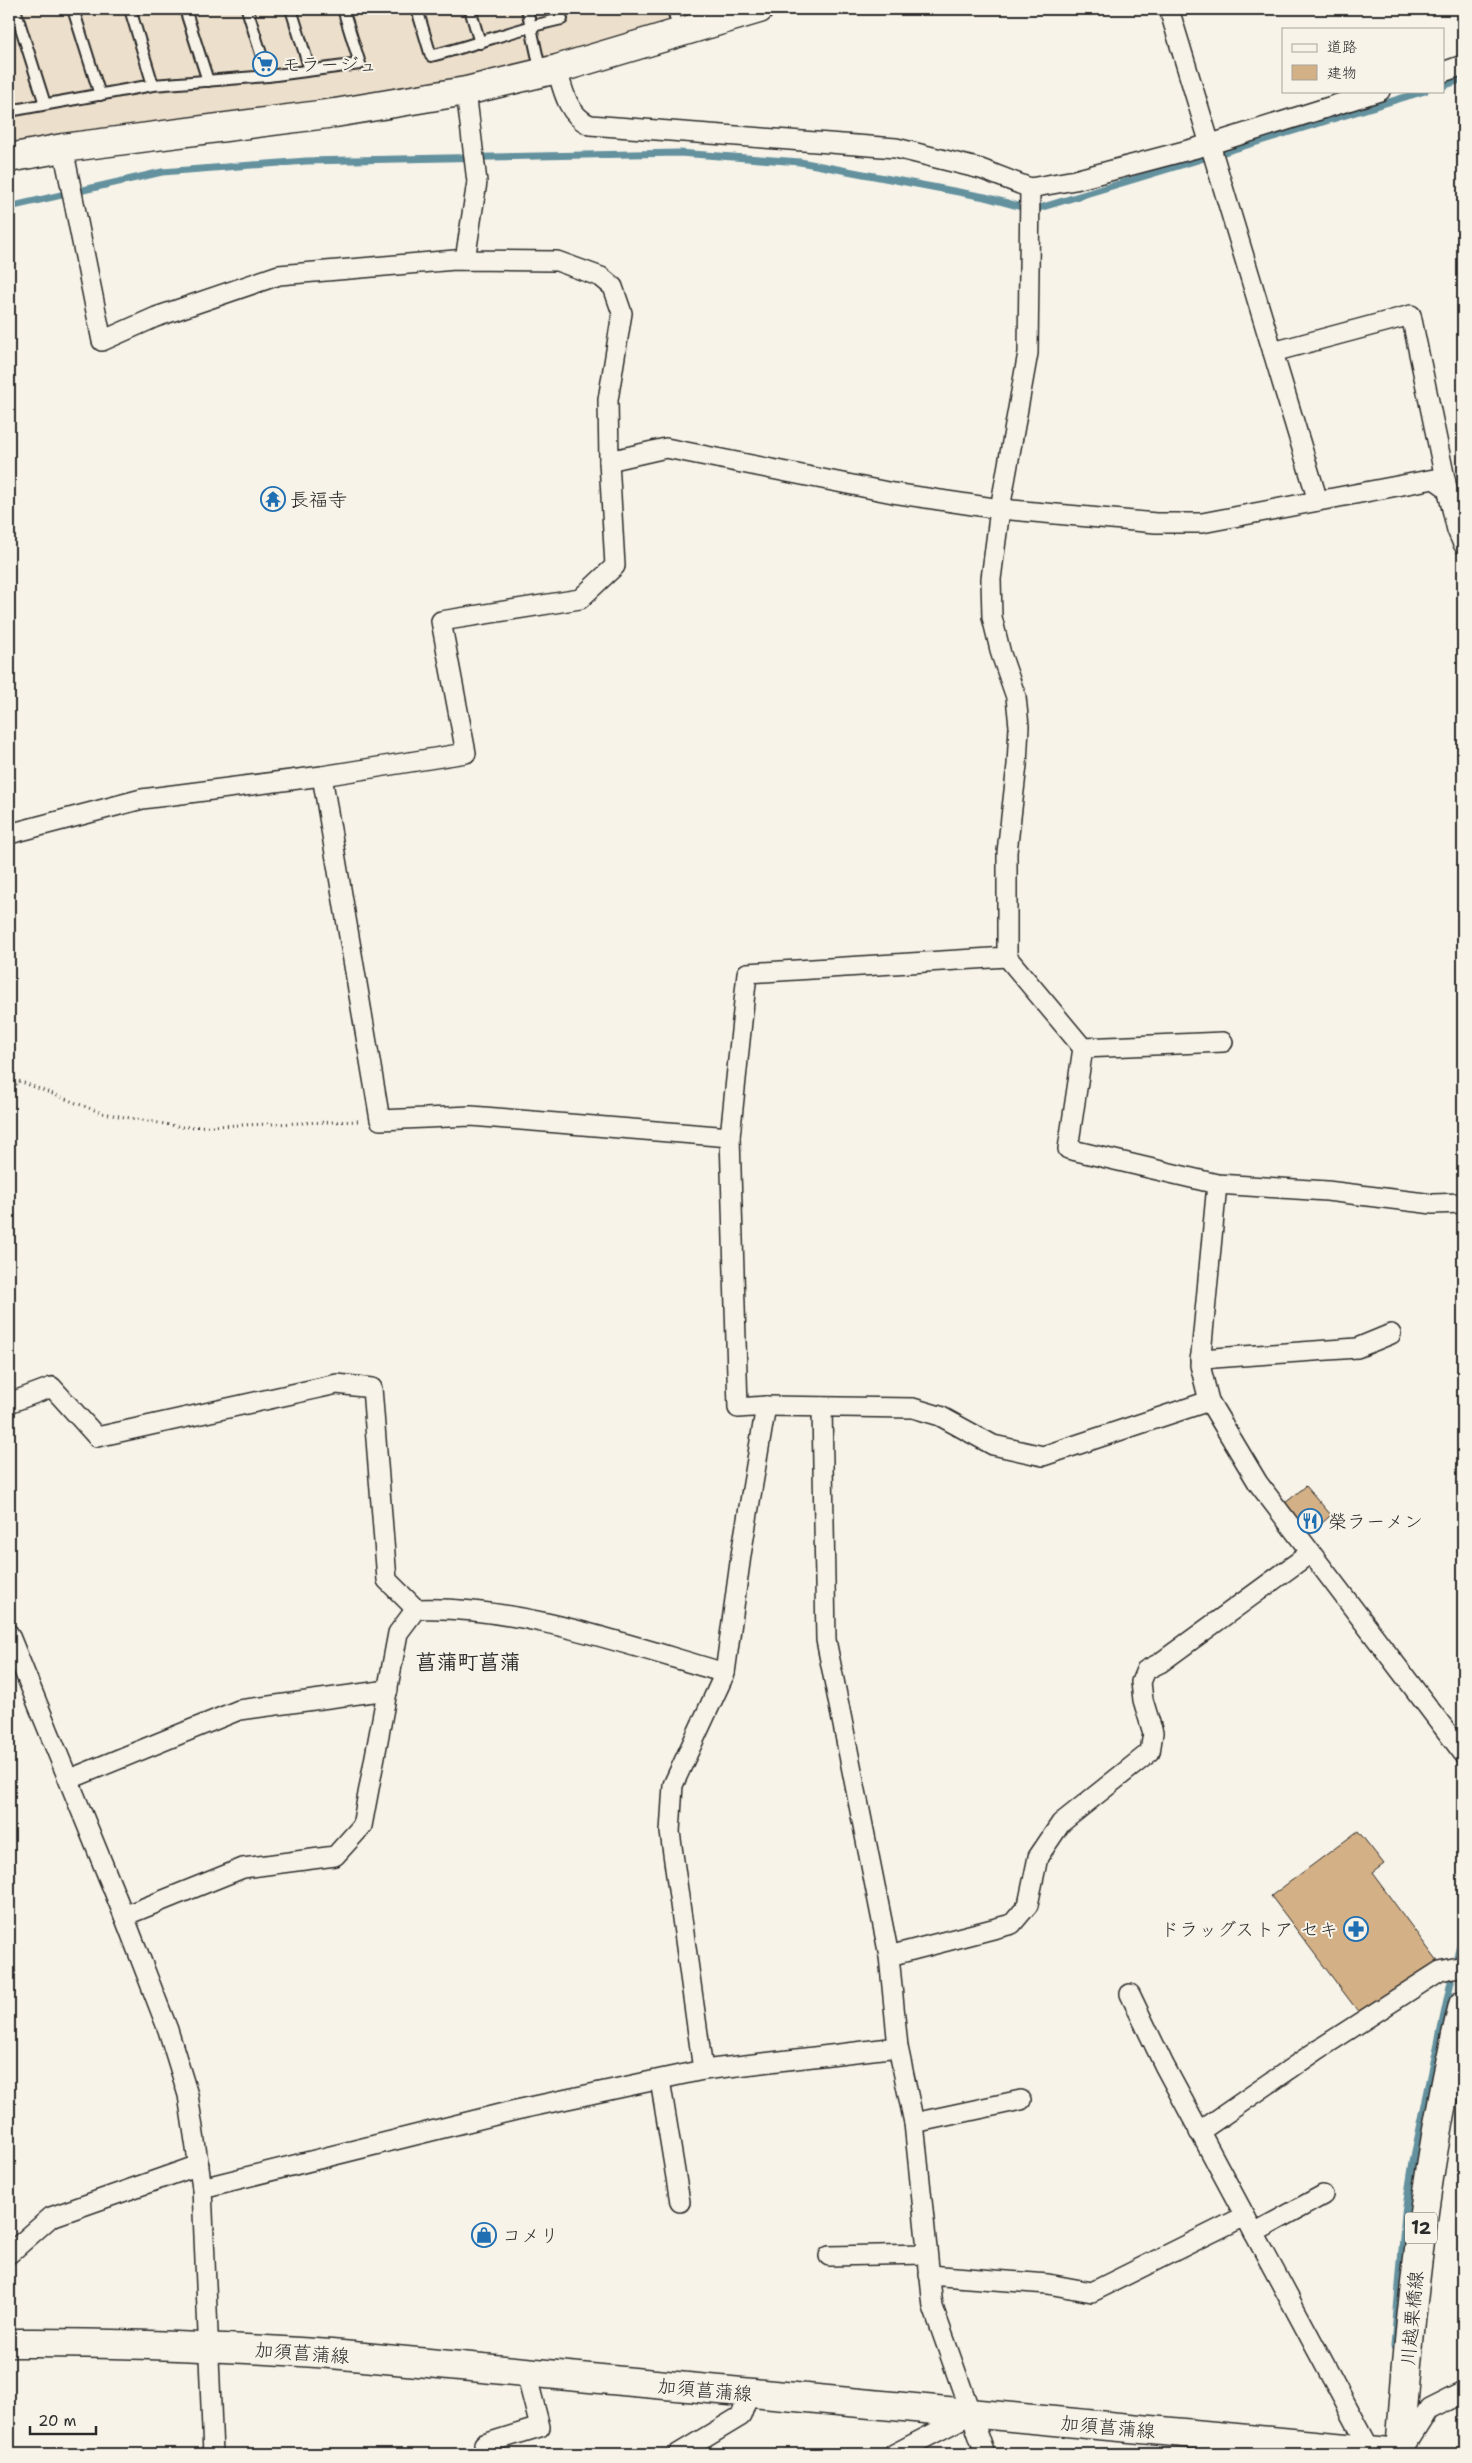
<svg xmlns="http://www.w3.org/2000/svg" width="1472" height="2463" viewBox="0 0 1472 2463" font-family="'Shantell Sans','Klee One',sans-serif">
<rect width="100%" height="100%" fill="#f7f3e8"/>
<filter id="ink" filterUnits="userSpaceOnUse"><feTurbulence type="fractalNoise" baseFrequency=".02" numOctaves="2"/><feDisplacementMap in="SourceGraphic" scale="10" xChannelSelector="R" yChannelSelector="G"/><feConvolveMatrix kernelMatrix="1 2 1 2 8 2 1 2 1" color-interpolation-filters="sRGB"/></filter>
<g filter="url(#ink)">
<polygon fill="#ecdfcb" points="9,9 714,9 579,49 465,78 411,88 9,146"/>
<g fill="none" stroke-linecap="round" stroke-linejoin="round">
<g stroke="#64919e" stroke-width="7">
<polyline points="1443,86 1463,79"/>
<polyline points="9,207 162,172 306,161 679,153 800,162 985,197 1033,210 1425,91"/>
<polyline points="1394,2346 1405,2213 1413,2161 1453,1972 1463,1934"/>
</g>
</g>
<g fill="#d4b086" stroke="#2b2b2b">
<polygon points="1306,1486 1331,1515 1310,1534 1284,1504"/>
<polygon points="1358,1831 1384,1864 1372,1873 1438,1962 1363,2018 1271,1896"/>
</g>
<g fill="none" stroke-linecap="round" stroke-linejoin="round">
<defs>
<g id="lane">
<polyline points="15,9 45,104"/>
<polyline points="73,9 100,95"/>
<polyline points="130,9 153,85"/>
<polyline points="185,9 208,81"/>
<polyline points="247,9 268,76"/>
<polyline points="291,9 310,70"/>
<path d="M417,9L431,56C475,45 518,28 562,19"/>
<polyline points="470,9 480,43"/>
<polyline points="527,9 541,73"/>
<polyline points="673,9 679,32"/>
<polyline points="9,111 153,85 268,76 360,64 343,9"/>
</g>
<g id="street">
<polyline points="1169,9 1318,501"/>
<path d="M557,69C563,91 568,115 590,125L896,148L981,169L1030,188L1075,180L1211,144L1380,91"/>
<polyline points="1443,72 1463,65"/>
<polyline points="63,148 102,341 156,317 279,275 455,260 557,261 601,277 613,287 622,313 608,400 609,461"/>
<polyline points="465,260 477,182 466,91"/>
<polyline points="1273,352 1411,315 1447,488"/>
<polyline points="322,776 380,1120 471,1116 730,1137"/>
<polyline points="9,834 142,799 322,776 466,753 441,621 580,599 615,566 609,461 666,448 893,493 1000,509 1156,523 1202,523 1434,479 1447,488 1457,530 1463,544"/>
<polyline points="1007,957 1083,1048 1068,1149 1217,1184 1327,1191 1433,1204 1463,1203"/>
<polyline points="1083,1048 1223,1042"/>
<polyline points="1217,1184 1200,1365 1209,1401 1258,1483 1463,1753"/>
<polyline points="1200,1359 1357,1348 1391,1334"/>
<polyline points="9,1403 52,1387 97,1437 337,1384 372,1388 387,1580 416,1609"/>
<polyline points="766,1406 913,1408 940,1416 993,1445 1043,1456 1209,1401"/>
<polyline points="822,1407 826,1640 889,1956"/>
<polyline points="9,1634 124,1916 168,2030 188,2095 202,2188 213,2454"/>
<polyline points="70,1779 239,1710 388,1690"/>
<path d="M124,1916L243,1868L335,1856L362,1826L398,1633L416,1609C517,1605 628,1645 725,1673"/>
<polyline points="1130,1994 1164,2065 1371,2451"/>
<polyline points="703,2070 670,1832 673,1785 725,1673 741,1555 766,1406 738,1408 730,1137 747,973 1007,957 1007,852 1017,765 1019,726 1016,697 1001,654 992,617 991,579 1000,509 1028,353 1030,188"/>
<polyline points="660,2080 680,2202"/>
<polyline points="914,2123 1021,2100"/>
<polyline points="1199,2132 1319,2049 1440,1971 1463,1966"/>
<polyline points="202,2188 516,2110 703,2070 898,2047"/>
<polyline points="1254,2233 1323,2195"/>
<polyline points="9,2254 51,2217 199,2165"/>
<polyline points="829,2256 927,2254"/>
<polyline points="929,2275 1048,2284 1092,2292 1245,2216"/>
<polyline points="1402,2452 1429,2409 1463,2392"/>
<polyline points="487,2454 484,2444 540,2427 526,2373"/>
<polyline points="678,2454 741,2416 749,2394"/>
<polyline points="894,2454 971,2414"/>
<polyline points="985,2454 933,2307 914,2123 898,2047 889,1956 1012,1924 1028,1905 1038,1857 1061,1823 1150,1752 1153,1733 1143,1700 1141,1682 1146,1670 1160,1663 1309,1554"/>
</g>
<g id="secondary">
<polyline points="9,158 63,148 335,113 466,91 557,69 759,9"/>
<path d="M9,2343C117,2342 224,2347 331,2354L1400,2453"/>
</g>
<path id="primary" d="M1400,2454C1410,2303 1427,2153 1463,2005"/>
</defs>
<use href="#lane" stroke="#2b2b2b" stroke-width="14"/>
<use href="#street" stroke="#2b2b2b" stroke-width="22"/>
<use href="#secondary" stroke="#2b2b2b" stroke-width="31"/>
<use href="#primary" stroke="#2b2b2b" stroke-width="31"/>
<polyline stroke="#2b2b2b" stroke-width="3" stroke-dasharray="1 4" stroke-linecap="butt" points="9,1092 19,1081 102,1113 182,1127 360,1121"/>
<use href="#lane" stroke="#f7f3e8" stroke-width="10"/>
<use href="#street" stroke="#f7f3e8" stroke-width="19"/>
<use href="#secondary" stroke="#f7f3e8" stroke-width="28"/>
<use href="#primary" stroke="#f7f3e8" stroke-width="28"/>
</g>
</g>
<defs>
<symbol id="supermarket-ring" viewBox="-11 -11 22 22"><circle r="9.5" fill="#f7f3e8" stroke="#1f6fb2" stroke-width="1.5"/><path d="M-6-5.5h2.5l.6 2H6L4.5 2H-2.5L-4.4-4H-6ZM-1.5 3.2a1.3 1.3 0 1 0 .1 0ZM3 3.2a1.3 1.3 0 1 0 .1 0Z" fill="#1f6fb2"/></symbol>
<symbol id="temple-ring" viewBox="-11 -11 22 22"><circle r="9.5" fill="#f7f3e8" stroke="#1f6fb2" stroke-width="1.5"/><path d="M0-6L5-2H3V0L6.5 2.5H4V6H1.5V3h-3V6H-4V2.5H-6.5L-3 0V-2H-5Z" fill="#1f6fb2"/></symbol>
<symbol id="restaurant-ring" viewBox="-11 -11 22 22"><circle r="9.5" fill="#f7f3e8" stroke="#1f6fb2" stroke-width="1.5"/><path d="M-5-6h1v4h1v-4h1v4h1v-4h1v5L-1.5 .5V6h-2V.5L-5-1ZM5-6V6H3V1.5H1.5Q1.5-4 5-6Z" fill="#1f6fb2"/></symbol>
<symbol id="pharmacy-ring" viewBox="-11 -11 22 22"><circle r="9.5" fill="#f7f3e8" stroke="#1f6fb2" stroke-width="1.5"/><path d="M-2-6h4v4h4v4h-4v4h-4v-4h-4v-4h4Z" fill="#1f6fb2"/></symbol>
<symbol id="shop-ring" viewBox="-11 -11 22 22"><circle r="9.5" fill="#f7f3e8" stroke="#1f6fb2" stroke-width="1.5"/><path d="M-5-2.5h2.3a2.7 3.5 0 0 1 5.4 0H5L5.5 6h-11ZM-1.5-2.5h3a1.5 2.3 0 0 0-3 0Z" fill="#1f6fb2"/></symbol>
</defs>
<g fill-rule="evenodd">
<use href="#supermarket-ring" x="251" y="50" width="28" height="28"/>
<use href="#temple-ring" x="259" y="485" width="28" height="28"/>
<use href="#restaurant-ring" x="1296" y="1507" width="28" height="28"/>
<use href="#pharmacy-ring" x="1342" y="1915" width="28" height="28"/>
<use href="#shop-ring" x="470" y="2221" width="28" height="28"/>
</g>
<g text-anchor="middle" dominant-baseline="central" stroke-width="4" stroke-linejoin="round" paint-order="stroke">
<rect fill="#f7f3e8" stroke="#686764" stroke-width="1" x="1405" y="2212.5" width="32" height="31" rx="4"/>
<g font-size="18" font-weight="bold" fill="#2b2b2b">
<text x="1421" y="2228">12</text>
</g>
<g font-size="19" fill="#2b2b2b" stroke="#f7f3e8" text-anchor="start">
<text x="282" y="64">モラージュ</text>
<text x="290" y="499">長福寺</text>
<text x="1328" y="1521">榮ラーメン</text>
<text x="1338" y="1929" text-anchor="end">ドラッグストア セキ</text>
<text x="502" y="2235">コメリ</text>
</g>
<g font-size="19" fill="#2b2b2b" stroke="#f7f3e8">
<text transform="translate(1412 2318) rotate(-85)">川越栗橋線</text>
<text transform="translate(302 2353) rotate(4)">加須菖蒲線</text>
<text transform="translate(705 2390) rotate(5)">加須菖蒲線</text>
<text transform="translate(1108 2427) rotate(5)">加須菖蒲線</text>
</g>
<g font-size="21" font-weight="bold" fill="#2b2b2b" stroke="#f7f3e8">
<text x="468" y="1662">菖蒲町菖蒲</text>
</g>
</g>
<rect width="1472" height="2463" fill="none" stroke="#f7f3e8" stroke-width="30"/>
<rect x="15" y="15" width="1442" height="2433" fill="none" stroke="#2b2b2b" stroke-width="2" filter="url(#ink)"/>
<rect x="1282" y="28" width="162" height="65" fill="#f7f3e8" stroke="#a5a39c"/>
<rect x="1292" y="44" width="25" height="8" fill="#f7f3e8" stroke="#a5a39c"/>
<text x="1327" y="52" font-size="15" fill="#2b2b2b">道路</text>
<rect x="1292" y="65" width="25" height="15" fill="#d4b086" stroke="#a5a39c"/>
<text x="1327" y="78" font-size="15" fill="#2b2b2b">建物</text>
<path d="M30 2426v8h66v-8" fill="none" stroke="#2b2b2b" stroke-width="2.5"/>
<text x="38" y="2426" font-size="15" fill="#2b2b2b" stroke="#f7f3e8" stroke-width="4" paint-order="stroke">20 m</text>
</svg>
